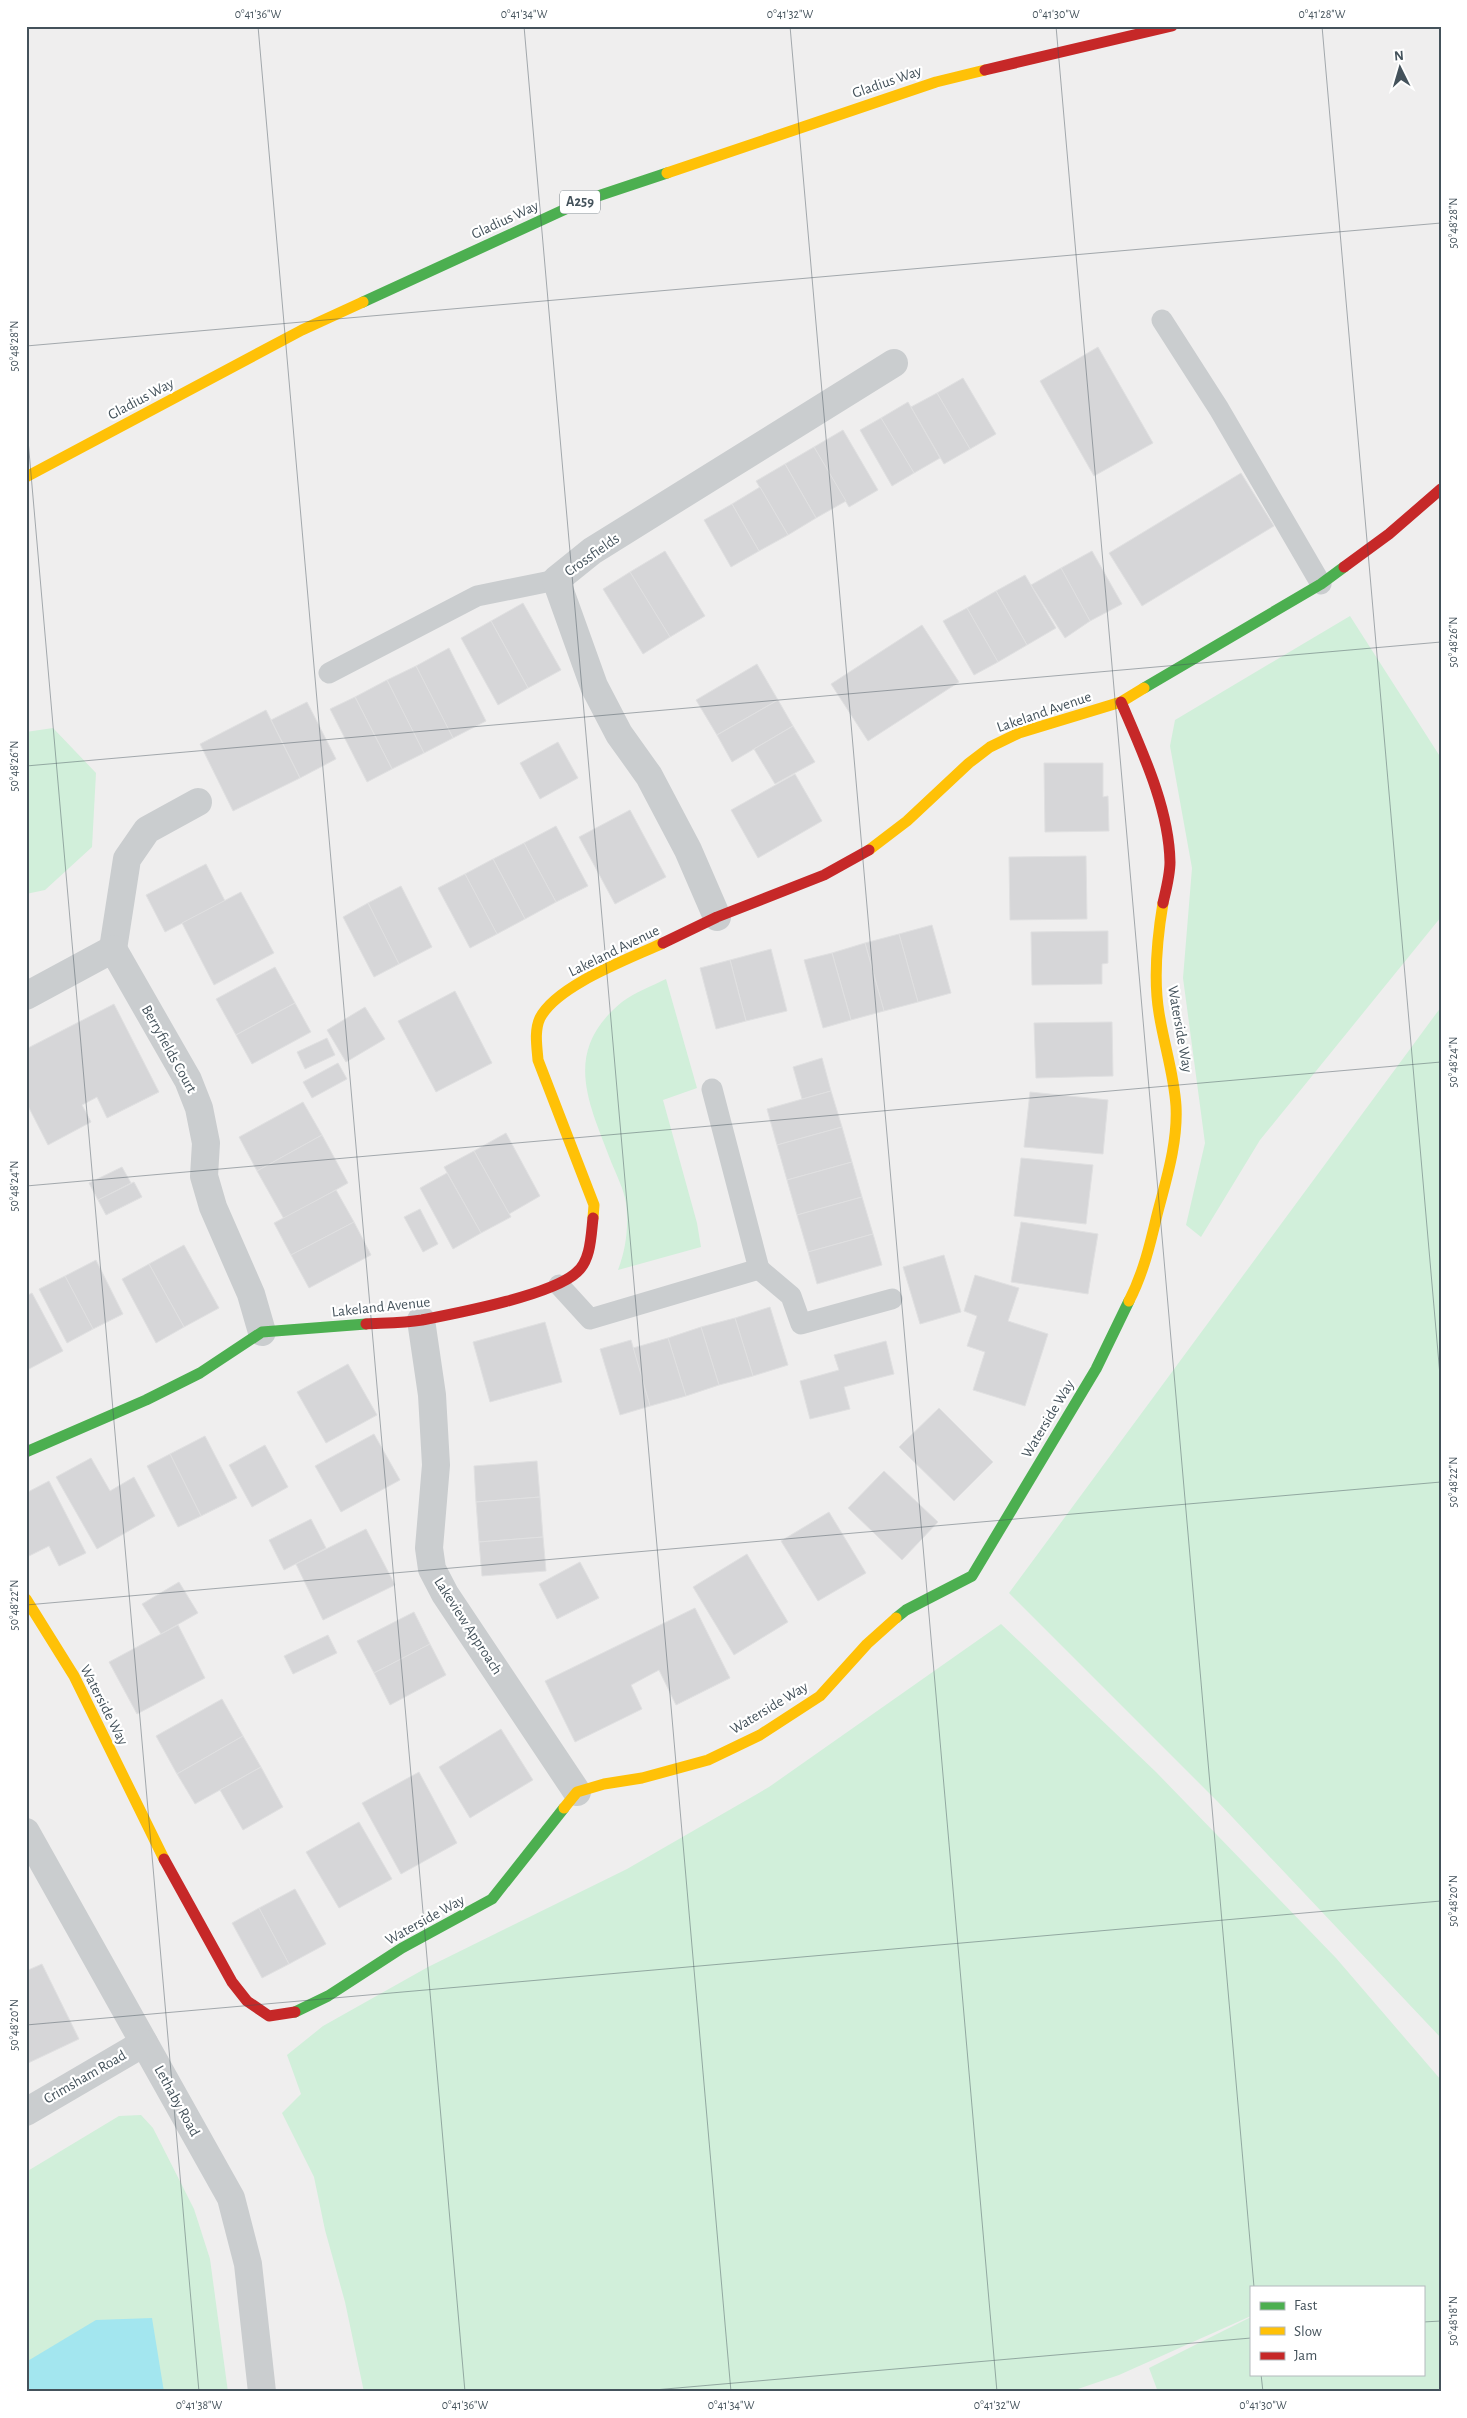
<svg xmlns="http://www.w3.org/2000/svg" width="1467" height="2418" viewBox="0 0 1467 2418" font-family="'Alegreya Sans',sans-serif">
<rect width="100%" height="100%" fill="#efeeee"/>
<g fill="#d1efda">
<polygon points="1350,616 1441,758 1441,917 1260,1140 1201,1237 1186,1225 1205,1143 1183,978 1192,868 1170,746 1175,720"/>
<polygon points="53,728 96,773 92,847 45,890 26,894 26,732"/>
<path d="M666,979L697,1088L663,1100L697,1223L701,1247L618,1270C626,1249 629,1226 626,1203C624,1190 617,1176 612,1164C589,1103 561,1052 622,1002C635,992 652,986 666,979Z"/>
<polygon points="1441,1007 1441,2038 1218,1802 1009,1593"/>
<polygon points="1001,1624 1156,1772 1336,1958 1441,2080 1441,2392 1158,2392 1149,2368 1251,2317 1251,2374 1423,2374 1423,2287 1251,2287 1251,2316 1119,2375 1069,2392 364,2392 345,2302 325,2230 314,2177 282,2113 301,2094 287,2055 323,2026 428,1967 627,1869 769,1787"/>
<polygon points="141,2115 153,2128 194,2209 210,2259 228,2392 26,2392 26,2172 119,2116"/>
</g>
<polygon fill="#a3e6ef" points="152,2318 164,2392 26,2392 26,2362 96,2320"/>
<g fill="#d6d6d8" stroke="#e0e0e1">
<polygon points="1098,347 1153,443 1094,476 1040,381"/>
<polygon points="963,378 996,434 970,449 937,393"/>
<polygon points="937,393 970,449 944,464 911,407"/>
<polygon points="908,402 940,458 914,473 881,418"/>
<polygon points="881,418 914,473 892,486 860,430"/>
<polygon points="843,430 878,490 849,507 814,447"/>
<polygon points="814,447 846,501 816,518 785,464"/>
<polygon points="785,464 816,518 788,535 756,481"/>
<polygon points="1241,473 1274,526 1142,606 1109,553"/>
<polygon points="760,487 788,535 759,551 732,504"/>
<polygon points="732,504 759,551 731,567 704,520"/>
<polygon points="665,551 705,616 670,637 630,572"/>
<polygon points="1092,551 1122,604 1090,621 1061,568"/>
<polygon points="1061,568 1090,621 1065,638 1031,585"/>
<polygon points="630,572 670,637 643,654 603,589"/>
<polygon points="1025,575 1056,628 1027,645 996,591"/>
<polygon points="996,591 1027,645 998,662 967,608"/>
<polygon points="523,603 561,670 528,688 491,621"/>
<polygon points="967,608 998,662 974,675 943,621"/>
<polygon points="491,621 528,688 498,705 461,638"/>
<polygon points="922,625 959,682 868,741 831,684"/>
<polygon points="449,648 486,721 453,738 416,666"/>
<polygon points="757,664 778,700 717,735 696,700"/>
<polygon points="416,666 453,738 424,753 387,680"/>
<polygon points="387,680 424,753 392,769 355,697"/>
<polygon points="355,697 392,769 367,782 330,709"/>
<polygon points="778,700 793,726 732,762 717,735"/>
<polygon points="307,702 336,759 300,778 271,720"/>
<polygon points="266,710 300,778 233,811 200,744"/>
<polygon points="793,726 815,762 775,784 754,749"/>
<polygon points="558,742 578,778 540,799 520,763"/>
<polygon points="1044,763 1103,763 1103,797 1108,796 1109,831 1045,832"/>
<polygon points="795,774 822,821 758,858 731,810"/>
<polygon points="630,810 666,877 615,904 579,837"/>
<polygon points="556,826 588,886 556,902 524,843"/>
<polygon points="524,843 556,902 525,919 493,859"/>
<polygon points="1086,856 1087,919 1010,920 1009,857"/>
<polygon points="493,859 525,919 497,934 465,874"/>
<polygon points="206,864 225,901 165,932 146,895"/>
<polygon points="465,874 497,934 470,948 438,888"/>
<polygon points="401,886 432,947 399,964 368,903"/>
<polygon points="241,892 274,953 214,985 182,923"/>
<polygon points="368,903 399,964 374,977 343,917"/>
<polygon points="932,925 951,993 918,1002 899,934"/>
<polygon points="1108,931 1108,963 1102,964 1102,984 1032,985 1031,932"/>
<polygon points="899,934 918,1002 884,1011 865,943"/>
<polygon points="865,943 884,1011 851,1020 832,953"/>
<polygon points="771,949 787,1011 746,1021 730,960"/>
<polygon points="832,953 851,1020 823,1028 804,960"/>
<polygon points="730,960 746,1021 716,1029 700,968"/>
<polygon points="275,967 295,1003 236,1035 216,999"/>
<polygon points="455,991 492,1063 436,1092 398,1021"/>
<polygon points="295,1003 311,1032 252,1064 236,1035"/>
<polygon points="114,1004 159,1092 107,1118 97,1097 82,1105 91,1122 48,1145 26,1102 26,1049"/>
<polygon points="365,1007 385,1039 346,1062 327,1030"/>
<polygon points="1112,1022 1113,1076 1036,1078 1034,1023"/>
<polygon points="327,1038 335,1055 305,1069 297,1052"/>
<polygon points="822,1058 831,1091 802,1099 793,1067"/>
<polygon points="338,1063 347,1079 312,1098 303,1082"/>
<polygon points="831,1091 842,1127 777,1145 767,1109"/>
<polygon points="1030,1092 1108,1100 1103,1154 1024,1147"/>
<polygon points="303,1102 322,1135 257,1171 239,1137"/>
<polygon points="842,1127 852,1162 787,1180 777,1145"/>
<polygon points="506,1133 540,1196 509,1214 474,1151"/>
<polygon points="322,1135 348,1183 284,1219 257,1171"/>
<polygon points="474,1151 511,1217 481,1233 444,1167"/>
<polygon points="1021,1158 1093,1165 1086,1224 1014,1216"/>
<polygon points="852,1162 862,1197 797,1215 787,1180"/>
<polygon points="122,1167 131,1183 98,1200 89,1183"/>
<polygon points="447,1173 481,1233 453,1249 420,1188"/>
<polygon points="134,1182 142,1197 106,1215 98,1200"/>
<polygon points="336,1190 354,1222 291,1255 274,1223"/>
<polygon points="862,1197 873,1234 808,1252 797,1215"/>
<polygon points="420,1209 438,1244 423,1252 404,1217"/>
<polygon points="354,1222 371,1255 309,1288 291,1255"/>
<polygon points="1021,1222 1098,1234 1088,1294 1011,1282"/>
<polygon points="873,1234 882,1265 817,1284 808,1252"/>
<polygon points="184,1245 219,1308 184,1327 149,1264"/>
<polygon points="944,1255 961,1312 920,1324 903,1267"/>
<polygon points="96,1260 123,1314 93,1329 65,1276"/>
<polygon points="149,1264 184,1327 156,1343 122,1279"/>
<polygon points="975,1275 1019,1288 1008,1321 1048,1334 1025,1406 973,1390 985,1352 967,1346 977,1316 964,1311"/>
<polygon points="65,1276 93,1329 67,1343 39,1289"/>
<polygon points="32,1293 63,1351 27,1370 26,1296"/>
<polygon points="770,1307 788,1365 753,1376 735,1318"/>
<polygon points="735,1318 753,1376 719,1385 701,1327"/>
<polygon points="545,1322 562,1382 490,1402 473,1342"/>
<polygon points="701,1327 719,1385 686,1396 668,1338"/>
<polygon points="668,1338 686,1396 650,1406 633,1348"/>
<polygon points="631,1340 650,1406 620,1415 600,1349"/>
<polygon points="886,1341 894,1374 844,1387 850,1409 810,1419 800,1381 839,1370 834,1355"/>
<polygon points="348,1364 377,1415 326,1443 297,1392"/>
<polygon points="939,1408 993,1462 954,1501 899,1447"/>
<polygon points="374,1434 400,1480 341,1512 315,1466"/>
<polygon points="205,1436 237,1498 201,1516 170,1454"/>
<polygon points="265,1445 288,1487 252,1507 229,1465"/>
<polygon points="170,1454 201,1516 178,1527 147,1466"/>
<polygon points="91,1458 110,1491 134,1477 155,1516 97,1549 56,1477"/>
<polygon points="537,1461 540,1497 476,1502 474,1466"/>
<polygon points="884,1471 938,1522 902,1560 848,1508"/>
<polygon points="49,1481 86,1553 59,1566 49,1546 29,1556 26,1551 26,1493"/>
<polygon points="540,1497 543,1537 479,1542 476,1502"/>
<polygon points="829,1512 866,1573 818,1601 781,1541"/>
<polygon points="311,1519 326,1548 284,1570 269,1540"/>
<polygon points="366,1529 395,1585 323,1620 296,1564"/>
<polygon points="543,1537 546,1571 482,1576 479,1542"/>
<polygon points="747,1554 788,1622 734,1655 693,1587"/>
<polygon points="580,1562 599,1598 557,1619 539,1584"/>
<polygon points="179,1582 198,1613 161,1634 142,1604"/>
<polygon points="695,1608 730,1678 676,1705 659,1670 631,1685 642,1709 575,1742 545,1681"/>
<polygon points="414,1612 430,1644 374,1673 357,1641"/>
<polygon points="178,1625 205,1678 137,1714 109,1662"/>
<polygon points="328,1635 337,1653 293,1674 284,1656"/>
<polygon points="430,1644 446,1675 390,1705 374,1673"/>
<polygon points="222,1699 243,1736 177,1774 156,1736"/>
<polygon points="501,1729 533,1780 470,1818 439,1767"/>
<polygon points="243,1736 261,1767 195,1804 177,1774"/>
<polygon points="261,1767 283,1807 243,1830 220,1790"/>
<polygon points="419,1772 457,1843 401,1874 362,1803"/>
<polygon points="359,1822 392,1879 339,1908 306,1852"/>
<polygon points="295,1889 326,1944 289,1964 259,1908"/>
<polygon points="259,1908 289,1964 262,1978 232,1923"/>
<polygon points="42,1964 79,2039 26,2064 26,1971"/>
</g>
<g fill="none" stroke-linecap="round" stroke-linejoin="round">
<g stroke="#cacdcf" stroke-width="21">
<polyline points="1162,320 1219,409 1321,584"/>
<polyline points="329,673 477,596 556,580"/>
<polyline points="759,1269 791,1296 801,1324 892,1299"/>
<polyline points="559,1285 590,1319 759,1269 712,1089"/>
</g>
<g stroke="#cacdcf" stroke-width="28">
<polyline points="717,917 688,850 649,776 619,734 594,686 556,580 592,551 894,363"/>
<polyline points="113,949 127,859 147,830 198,802"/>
<polyline points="26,996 113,949 188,1080 199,1108 206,1143 204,1176 213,1207 251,1294 262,1332"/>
<polyline points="421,1320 432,1395 436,1465 429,1548 432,1569 445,1594 577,1792"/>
<polyline points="26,1832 231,2198 248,2264 262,2392"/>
<polyline points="26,2112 144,2043"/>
</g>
<g stroke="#4caf50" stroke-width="11">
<polyline points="363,302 583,201 667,173"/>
<polyline points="1144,688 1321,584 1344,567"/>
<polyline points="26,1452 146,1400 200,1373 262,1332 366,1324"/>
<polyline points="896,1618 906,1610 972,1576 1096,1369 1129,1301"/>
<polyline points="295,2012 328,1996 402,1948 492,1899 564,1808"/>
</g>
<g stroke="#ffc107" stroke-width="11">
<polyline points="667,173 936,82 985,70"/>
<polyline points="26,477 302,330 363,302"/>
<polyline points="869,850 907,821 969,763 990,747 1019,733 1121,702 1144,688"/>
<path d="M593,1218L594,1205L538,1060C537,1047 534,1031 540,1018C557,985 629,959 663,943"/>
<path d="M1129,1301C1143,1274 1150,1245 1157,1215C1166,1180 1178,1143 1176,1106C1174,1074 1164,1045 1159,1013C1153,977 1157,939 1163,903"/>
<polyline points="26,1599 74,1676 164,1859"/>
<polyline points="564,1808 577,1792 604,1784 642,1778 708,1760 760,1735 820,1696 867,1644 896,1618"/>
</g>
<g stroke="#c62828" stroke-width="11">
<polyline points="985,70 1172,26"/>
<polyline points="1344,567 1389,534 1441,489"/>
<path d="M1121,702C1142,751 1169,808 1170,862C1170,875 1166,890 1163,903"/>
<polyline points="663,943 717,917 824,875 869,850"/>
<path d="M366,1324C384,1323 404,1323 422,1320C458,1313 553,1295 577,1272C591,1260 591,1235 593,1218"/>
<polyline points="164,1859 232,1982 247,2001 269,2016 295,2012"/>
</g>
</g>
<path fill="none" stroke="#44525b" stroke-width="1" stroke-opacity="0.45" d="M258,26L465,2392M524,26L731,2392M790,26L997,2392M1056,26L1254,2287M1322,26L1441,1387M26,346L1441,223M26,417L199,2392M26,766L1441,642M26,1186L1441,1062M26,1605L1441,1482M26,2025L1441,1901M1423,2322L1441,2321M1261,2374L1263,2392M631,2392L1251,2338"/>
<g text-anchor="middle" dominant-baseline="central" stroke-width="4.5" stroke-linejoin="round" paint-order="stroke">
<rect fill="#fff" stroke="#7c868c" stroke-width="1" x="560" y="190.5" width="40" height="23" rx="4"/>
<g font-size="14" font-weight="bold" fill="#44525b">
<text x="580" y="202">A259</text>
</g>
<g font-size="15" fill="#44525b" stroke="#fff">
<text transform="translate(887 82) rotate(-19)">Gladius Way</text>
<text transform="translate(505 220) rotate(-25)">Gladius Way</text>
<text transform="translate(141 399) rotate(-28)">Gladius Way</text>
<text transform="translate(592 555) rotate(-35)">Crossfields</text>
<text transform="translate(1044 712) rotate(-19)">Lakeland Avenue</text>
<text transform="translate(614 951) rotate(-26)">Lakeland Avenue</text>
<text transform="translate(1180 1029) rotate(80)">Waterside Way</text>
<text transform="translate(169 1049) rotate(61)">Berryfields Court</text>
<text transform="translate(381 1307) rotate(-6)">Lakeland Avenue</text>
<text transform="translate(1048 1419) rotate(-59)">Waterside Way</text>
<text transform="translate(468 1626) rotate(57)">Lakeview Approach</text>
<text transform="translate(104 1705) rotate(63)">Waterside Way</text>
<text transform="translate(769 1708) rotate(-31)">Waterside Way</text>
<text transform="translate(425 1920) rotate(-29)">Waterside Way</text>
<text transform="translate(85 2077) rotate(-30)">Crimsham Road</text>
<text transform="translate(177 2101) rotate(61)">Lethaby Road</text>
</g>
</g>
<rect width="1467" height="2418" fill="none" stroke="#ffffff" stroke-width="55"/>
<rect x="1250" y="2286" width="175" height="90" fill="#ffffff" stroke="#b4babd"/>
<rect x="1260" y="2302" width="25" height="8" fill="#4caf50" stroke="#b4babd"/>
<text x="1294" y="2310" font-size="15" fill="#44525b">Fast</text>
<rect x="1260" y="2327" width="25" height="8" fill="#ffc107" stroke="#b4babd"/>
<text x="1294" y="2336" font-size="15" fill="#44525b">Slow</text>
<rect x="1260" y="2352" width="25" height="8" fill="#c62828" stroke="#b4babd"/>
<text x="1294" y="2360" font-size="15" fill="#44525b">Jam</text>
<g transform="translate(1400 68) rotate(355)" stroke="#ffffff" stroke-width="4" paint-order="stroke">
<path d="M0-4L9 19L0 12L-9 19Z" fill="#44525b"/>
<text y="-8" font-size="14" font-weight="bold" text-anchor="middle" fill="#44525b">N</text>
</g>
<rect x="28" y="28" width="1412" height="2362" fill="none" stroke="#44525b" stroke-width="2"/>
<g font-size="12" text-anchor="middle" fill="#44525b">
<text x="258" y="18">0°41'36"W</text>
<text x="524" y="18">0°41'34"W</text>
<text x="790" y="18">0°41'32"W</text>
<text x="1056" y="18">0°41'30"W</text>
<text x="1322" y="18">0°41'28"W</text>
<text transform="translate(1453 223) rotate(-90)" y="4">50°48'28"N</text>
<text transform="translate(14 346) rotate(-90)" y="4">50°48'28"N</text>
<text transform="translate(1453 642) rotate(-90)" y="4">50°48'26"N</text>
<text transform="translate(14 766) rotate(-90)" y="4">50°48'26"N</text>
<text transform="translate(1453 1062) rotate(-90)" y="4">50°48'24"N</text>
<text transform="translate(14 1186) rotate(-90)" y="4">50°48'24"N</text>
<text transform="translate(1453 1482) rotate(-90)" y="4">50°48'22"N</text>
<text transform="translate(14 1605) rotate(-90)" y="4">50°48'22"N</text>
<text transform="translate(1453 1901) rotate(-90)" y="4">50°48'20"N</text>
<text transform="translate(14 2025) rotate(-90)" y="4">50°48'20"N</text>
<text transform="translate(1453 2321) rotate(-90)" y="4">50°48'18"N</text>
<text x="199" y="2409">0°41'38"W</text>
<text x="465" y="2409">0°41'36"W</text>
<text x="731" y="2409">0°41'34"W</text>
<text x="997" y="2409">0°41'32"W</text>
<text x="1263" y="2409">0°41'30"W</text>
</g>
</svg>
